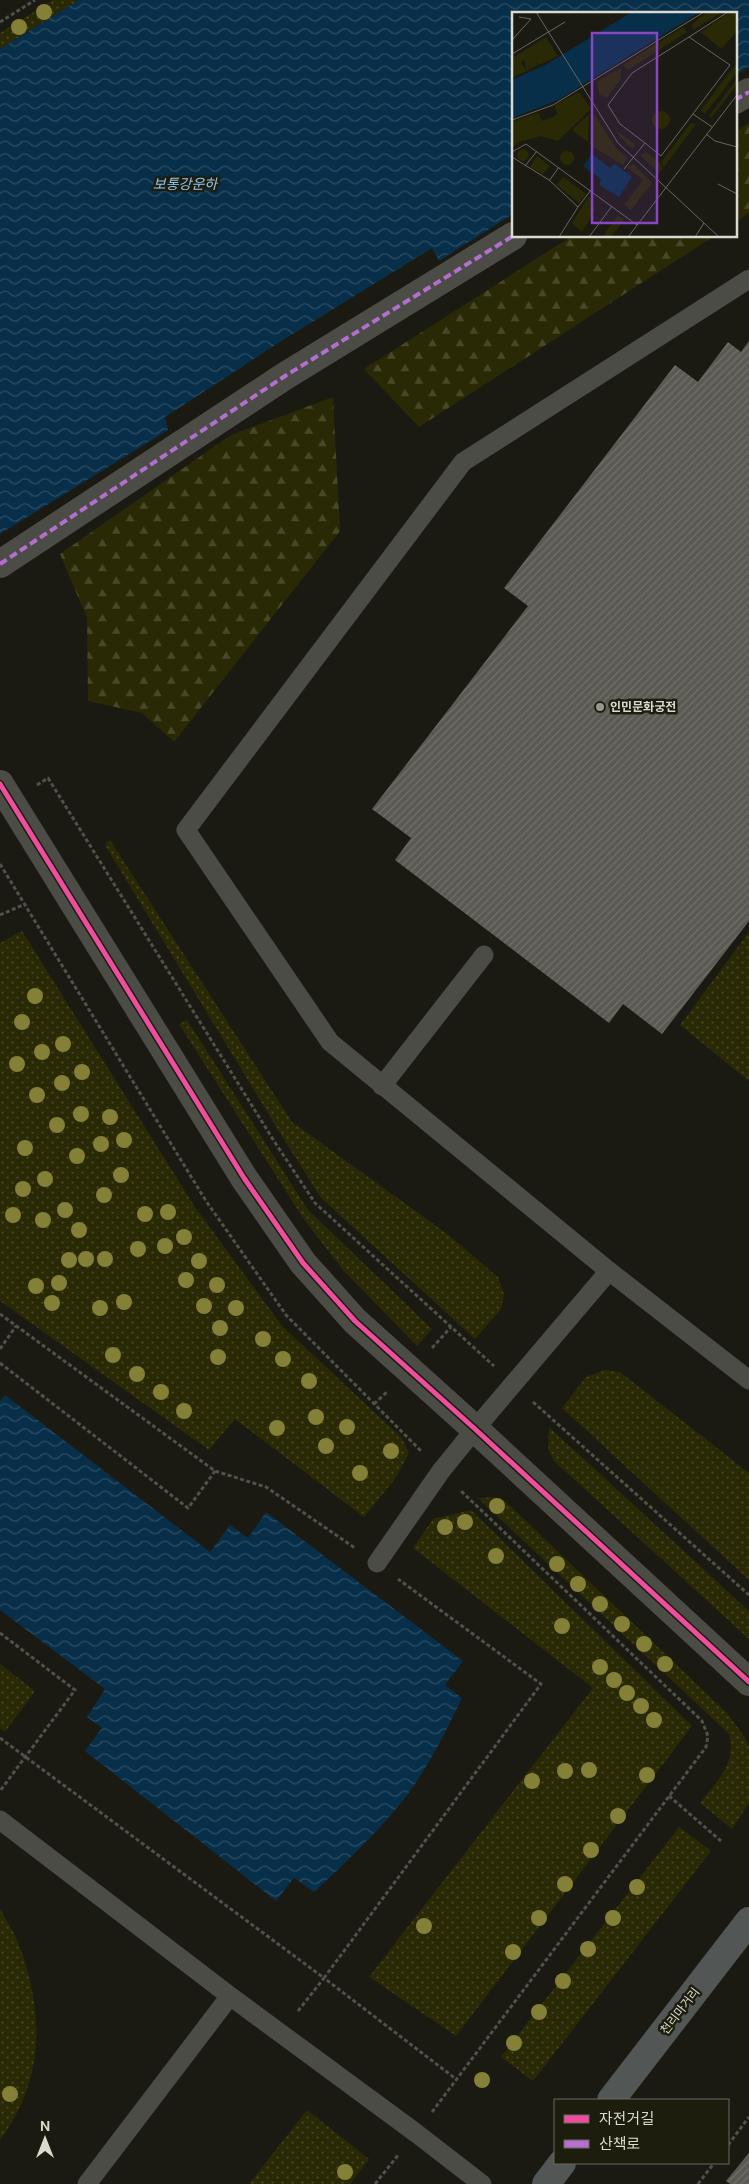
<svg xmlns="http://www.w3.org/2000/svg" width="749" height="2184" viewBox="0 0 749 2184" font-family="'DM Sans','Noto Sans KR',sans-serif">
<defs>
<pattern id="grass-dots" width="8" height="8" patternUnits="userSpaceOnUse" patternTransform="scale(1.25)"><rect width="8" height="8" fill="#2a2905"/><path d="M2 2h.1M6 6h.1" fill="none" stroke="#484728" stroke-width="1.8" stroke-linecap="round"/></pattern>
<pattern id="forest-firs" width="22" height="20" patternUnits="userSpaceOnUse" patternTransform="scale(1.25)"><rect width="22" height="20" fill="#2a2905"/><path d="M5 1l3.5 6h-7zM16 11l3.5 6h-7z" fill="#484728"/></pattern>
<pattern id="water-waves" width="16" height="10" patternUnits="userSpaceOnUse" patternTransform="scale(1.25)"><rect width="16" height="10" fill="#082f4a"/><path d="M0 5q4-4 8 0t8 0" fill="none" stroke="#2b4d63"/></pattern>
<pattern id="building-hatch" width="6" height="6" patternUnits="userSpaceOnUse" patternTransform="scale(1.25)"><rect width="6" height="6" fill="#5a5a53"/><path d="M-1 1l2-2M0 6l6-6M5 7l2-2" fill="none" stroke="#71716b"/></pattern>
</defs>
<rect width="100%" height="100%" fill="#1a1a12"/>
<g fill="url(#grass-dots)">
<polygon points="53,0 79,0 0,49 0,33"/>
<polygon points="110,840 292,1122 446,1233 498,1277 504,1294 501,1309 475,1339 321,1198 283,1138 105,845"/>
<polygon points="22,931 195,1207 282,1326 402,1438 409,1453 395,1479 364,1517 235,1419 209,1450 0,1301 0,943"/>
<polygon points="749,932 749,1081 680,1025"/>
<polygon points="187,1020 308,1210 432,1329 417,1346 342,1269 303,1218 179,1024"/>
<polygon points="604,1370 620,1372 749,1473 749,1580 562,1408 586,1377"/>
<polygon points="549,1427 749,1611 749,1639 554,1461 548,1449"/>
<path d="M495,1497L506,1502L727,1713L744,1736L749,1747V1803L732,1829L700,1803C717,1780 737,1765 729,1734L478,1498Z"/>
<polygon points="471,1510 692,1726 456,2036 369,1977 593,1688 413,1548 433,1519"/>
<polygon points="0,1664 35,1691 5,1732 0,1728"/>
<polygon points="679,1827 711,1851 533,2081 501,2057"/>
<path d="M0,1909C7,1921 15,1934 20,1947C44,2015 45,2079 0,2140Z"/>
<polygon points="307,2110 369,2159 350,2184 249,2184"/>
</g>
<g fill="url(#forest-firs)">
<polygon points="749,123 749,213 735,222 735,132"/>
<polygon points="572,236 714,236 419,427 364,369"/>
<polygon points="333,397 340,531 174,742 142,713 88,701 87,618 60,554 231,435"/>
</g>
<g fill="url(#water-waves)">
<polygon points="79,0 749,0 749,67 735,75 735,14 513,14 513,214 439,261 432,248 275,345 165,417 168,430 0,534 0,49"/>
<path d="M5,1395L210,1552L230,1525L248,1538L266,1512L463,1661L445,1685L462,1698C444,1735 426,1772 400,1804C374,1836 344,1864 314,1892L294,1878L276,1901L85,1751L102,1728L87,1717L105,1689L0,1610V1401Z"/>
</g>
<g fill="url(#building-hatch)">
<polygon points="749,341 749,921 662,1034 623,1004 609,1023 395,860 411,838 372,809 528,606 504,588 675,365 698,382 728,342 741,352"/>
<polygon points="749,2153 749,2184 730,2184 726,2181"/>
</g>
<g fill="none" stroke-linecap="round" stroke-linejoin="round">
<g stroke="#51514b" stroke-width="3" stroke-dasharray="4 2.5" stroke-linecap="butt">
<polyline points="0,22 35,0"/>
<polyline points="37,785 48,778 274,1141 315,1203 494,1366"/>
<polyline points="0,864 206,1201 286,1315 422,1452"/>
<polyline points="0,915 25,904"/>
<polyline points="0,1314 215,1471 266,1487 355,1548"/>
<polyline points="432,1348 451,1327"/>
<polyline points="0,1349 16,1326"/>
<polyline points="0,1363 188,1508 215,1471"/>
<polyline points="533,1402 749,1595"/>
<polyline points="374,1404 387,1392"/>
<polyline points="0,1633 75,1690 0,1791"/>
<polyline points="0,1738 324,1978 541,1684 398,1579"/>
<polyline points="669,1796 721,1841"/>
<polyline points="298,2011 324,1978 456,2079"/>
<polyline points="432,2112 706,1747 708,1736 702,1721 460,1490"/>
<polyline points="728,2145 749,2117"/>
<polyline points="375,2184 399,2154"/>
<polyline points="698,2184 714,2163"/>
</g>
<g stroke="#4c4c47" stroke-width="19">
<polyline points="749,279 463,462 186,830 330,1042 609,1271 749,1380"/>
<polyline points="382,1086 484,955"/>
<polyline points="377,1563 441,1471 475,1429 609,1271"/>
<polyline points="0,1820 230,1996 416,2133 482,2184"/>
<polyline points="87,2184 230,1996"/>
</g>
<g stroke="#4c4c47" stroke-width="28">
<polyline points="735,100 749,92"/>
<polyline points="0,564 285,376 513,236"/>
</g>
<polyline stroke="#4c4c47" stroke-width="28" points="0,784 244,1178 303,1263 355,1321 475,1429 749,1682"/>
<g stroke="#525655" stroke-width="28">
<polyline points="611,2100 749,1921"/>
<polyline points="546,2184 562,2163"/>
</g>
<g stroke="#b36fd0" stroke-width="4" stroke-dasharray="8 4" stroke-linecap="butt">
<polyline points="735,100 749,92"/>
<polyline points="0,564 285,376 513,236"/>
</g>
<defs>
<polyline id="cycleway" points="0,784 244,1178 303,1263 355,1321 475,1429 749,1682"/>
</defs>
<use href="#cycleway" stroke="#1d1d0e" stroke-width="8"/>
<use href="#cycleway" stroke="#ef4d9e" stroke-width="5"/>
</g>
<g fill="#848037">
<circle cx="44" cy="12" r="8"/>
<circle cx="19" cy="27" r="8"/>
<circle cx="35" cy="996" r="8"/>
<circle cx="22" cy="1022" r="8"/>
<circle cx="63" cy="1044" r="8"/>
<circle cx="42" cy="1052" r="8"/>
<circle cx="17" cy="1064" r="8"/>
<circle cx="82" cy="1072" r="8"/>
<circle cx="62" cy="1083" r="8"/>
<circle cx="37" cy="1095" r="8"/>
<circle cx="81" cy="1114" r="8"/>
<circle cx="110" cy="1117" r="8"/>
<circle cx="57" cy="1125" r="8"/>
<circle cx="124" cy="1140" r="8"/>
<circle cx="101" cy="1144" r="8"/>
<circle cx="25" cy="1148" r="8"/>
<circle cx="77" cy="1156" r="8"/>
<circle cx="121" cy="1175" r="8"/>
<circle cx="45" cy="1179" r="8"/>
<circle cx="23" cy="1189" r="8"/>
<circle cx="104" cy="1195" r="8"/>
<circle cx="65" cy="1210" r="8"/>
<circle cx="168" cy="1212" r="8"/>
<circle cx="145" cy="1214" r="8"/>
<circle cx="13" cy="1215" r="8"/>
<circle cx="43" cy="1220" r="8"/>
<circle cx="79" cy="1230" r="8"/>
<circle cx="184" cy="1237" r="8"/>
<circle cx="165" cy="1246" r="8"/>
<circle cx="138" cy="1249" r="8"/>
<circle cx="86" cy="1259" r="8"/>
<circle cx="105" cy="1259" r="8"/>
<circle cx="69" cy="1260" r="8"/>
<circle cx="199" cy="1261" r="8"/>
<circle cx="186" cy="1280" r="8"/>
<circle cx="59" cy="1283" r="8"/>
<circle cx="217" cy="1285" r="8"/>
<circle cx="36" cy="1286" r="8"/>
<circle cx="124" cy="1302" r="8"/>
<circle cx="52" cy="1303" r="8"/>
<circle cx="204" cy="1306" r="8"/>
<circle cx="100" cy="1308" r="8"/>
<circle cx="236" cy="1308" r="8"/>
<circle cx="220" cy="1328" r="8"/>
<circle cx="263" cy="1339" r="8"/>
<circle cx="113" cy="1355" r="8"/>
<circle cx="218" cy="1357" r="8"/>
<circle cx="283" cy="1359" r="8"/>
<circle cx="137" cy="1374" r="8"/>
<circle cx="309" cy="1381" r="8"/>
<circle cx="161" cy="1392" r="8"/>
<circle cx="184" cy="1411" r="8"/>
<circle cx="316" cy="1417" r="8"/>
<circle cx="347" cy="1427" r="8"/>
<circle cx="277" cy="1428" r="8"/>
<circle cx="326" cy="1446" r="8"/>
<circle cx="391" cy="1451" r="8"/>
<circle cx="360" cy="1473" r="8"/>
<circle cx="497" cy="1506" r="8"/>
<circle cx="465" cy="1522" r="8"/>
<circle cx="445" cy="1527" r="8"/>
<circle cx="496" cy="1556" r="8"/>
<circle cx="557" cy="1564" r="8"/>
<circle cx="578" cy="1584" r="8"/>
<circle cx="600" cy="1604" r="8"/>
<circle cx="622" cy="1624" r="8"/>
<circle cx="562" cy="1626" r="8"/>
<circle cx="644" cy="1644" r="8"/>
<circle cx="665" cy="1664" r="8"/>
<circle cx="600" cy="1667" r="8"/>
<circle cx="614" cy="1680" r="8"/>
<circle cx="627" cy="1693" r="8"/>
<circle cx="641" cy="1706" r="8"/>
<circle cx="654" cy="1720" r="8"/>
<circle cx="589" cy="1770" r="8"/>
<circle cx="565" cy="1771" r="8"/>
<circle cx="647" cy="1775" r="8"/>
<circle cx="532" cy="1781" r="8"/>
<circle cx="618" cy="1816" r="8"/>
<circle cx="591" cy="1850" r="8"/>
<circle cx="565" cy="1884" r="8"/>
<circle cx="637" cy="1887" r="8"/>
<circle cx="539" cy="1918" r="8"/>
<circle cx="613" cy="1918" r="8"/>
<circle cx="424" cy="1926" r="8"/>
<circle cx="588" cy="1949" r="8"/>
<circle cx="513" cy="1952" r="8"/>
<circle cx="563" cy="1981" r="8"/>
<circle cx="539" cy="2012" r="8"/>
<circle cx="514" cy="2043" r="8"/>
<circle cx="482" cy="2080" r="8"/>
<circle cx="10" cy="2094" r="8"/>
<circle cx="345" cy="2172" r="8"/>
</g>
<circle fill="#97978e" stroke="#1d1d0e" stroke-width="2" cx="600" cy="707" r="5"/>
<g text-anchor="middle" dominant-baseline="central" stroke-width="5" stroke-linejoin="round" paint-order="stroke">
<g font-size="12" font-weight="bold" fill="#dadad0" stroke="#1d1d0e" text-anchor="start">
<text x="610" y="707">인민문화궁전</text>
</g>
<g font-size="12" fill="#dadad0" stroke="#1d1d0e">
<text transform="translate(680 2011) rotate(-52)">천리마거리</text>
</g>
<g font-size="14" font-style="italic" fill="#8ec6f4" stroke="#1d1d0e">
<text x="185" y="184">보통강운하</text>
</g>
</g>
<g transform="translate(512 12)">
<rect width="225" height="225" fill="#1a1a12"/>
<path d="M218,0H225V19L209,37L189,20ZM34,25L46,44L27,53L25,50L26,53L15,59L12,48L9,50L15,59L1,65L0,46ZM225,51V60L193,102L189,98ZM225,67V73L199,106L197,104ZM89,94L105,119L123,132L121,137L108,125ZM140 108a9 9 0 1 1 18 0a9 9 0 1 1-18 0ZM26,101L29,106L22,116L15,120H0V110L4,108L6,112L5,108ZM77,102L76,130L60,118ZM82,102L104,136L115,146L111,153L78,133ZM179,111L184,112L152,155L149,150ZM5 143a6 6 0 1 1 12 0a6 6 0 1 1-12 0ZM134,140L148,151L151,156L147,161L128,143ZM25,144L38,154L31,162L18,155ZM121,152L140,171L119,198L112,193L131,168L115,155ZM51,165L74,182L67,191L45,173ZM77,184L83,199L70,220L60,211ZM106,204L112,208L99,225H90Z" fill="#2a2905"/>
<path d="M195,0H210L181,18L180,12ZM171,15L175,20L116,58L111,53ZM109,56V67L95,86L87,82L85,69ZM67,80L79,97L46,129L29,124L7,130L0,136V120H15L22,116L29,106L31,109L45,103L43,93Z" fill="#2a2905"/>
<path d="M48 146a7 7 0 1 1 14 0a7 7 0 1 1-14 0Z" fill="#2a2905"/>
<path d="M120,0H188L46,88L0,106V68L35,52ZM80,142L98,156L103,152L120,165L107,185L87,173L89,167L71,154Z" fill="#082f4a"/>
<path fill="none" stroke="#67675e" stroke-width="1" d="M24,0L106,131L207,225M177,25L216,0M0,28L19,7L7,5M0,42L53,10M181,102L200,115M0,108L41,93L192,0M194,122L203,129L225,135M0,140L14,132L125,213M0,145L37,168L66,195L47,225M13,154L25,139M112,157L133,131L149,144L218,53L177,25L120,61L96,93L108,112L133,131M37,169L47,155M206,172L225,182M66,195L79,178M77,225L100,194M116,225L225,83M183,225L192,211"/>
<path fill="#8946c2" fill-opacity="0.15" stroke="#8946c2" stroke-width="2.5" d="M80,21H145V211H80Z"/>
<rect width="225" height="225" fill="none" stroke="#dadad0" stroke-width="2.5"/>
</g>
<rect x="554" y="2099" width="175" height="65" fill="#1d1d0e" stroke="#69695c"/>
<rect x="564" y="2115" width="25" height="8" fill="#ef4d9e" stroke="#69695c"/>
<text x="599" y="2124" font-size="15" fill="#dadad0">자전거길</text>
<rect x="564" y="2140" width="25" height="8" fill="#b36fd0" stroke="#69695c"/>
<text x="599" y="2149" font-size="15" fill="#dadad0">산책로</text>
<g transform="translate(45 2139)" stroke="#1d1d0e" stroke-width="4" paint-order="stroke">
<path d="M0-4L9 19L0 12L-9 19Z" fill="#dadad0"/>
<text y="-8" font-size="14" font-weight="bold" text-anchor="middle" fill="#dadad0">N</text>
</g>
</svg>
